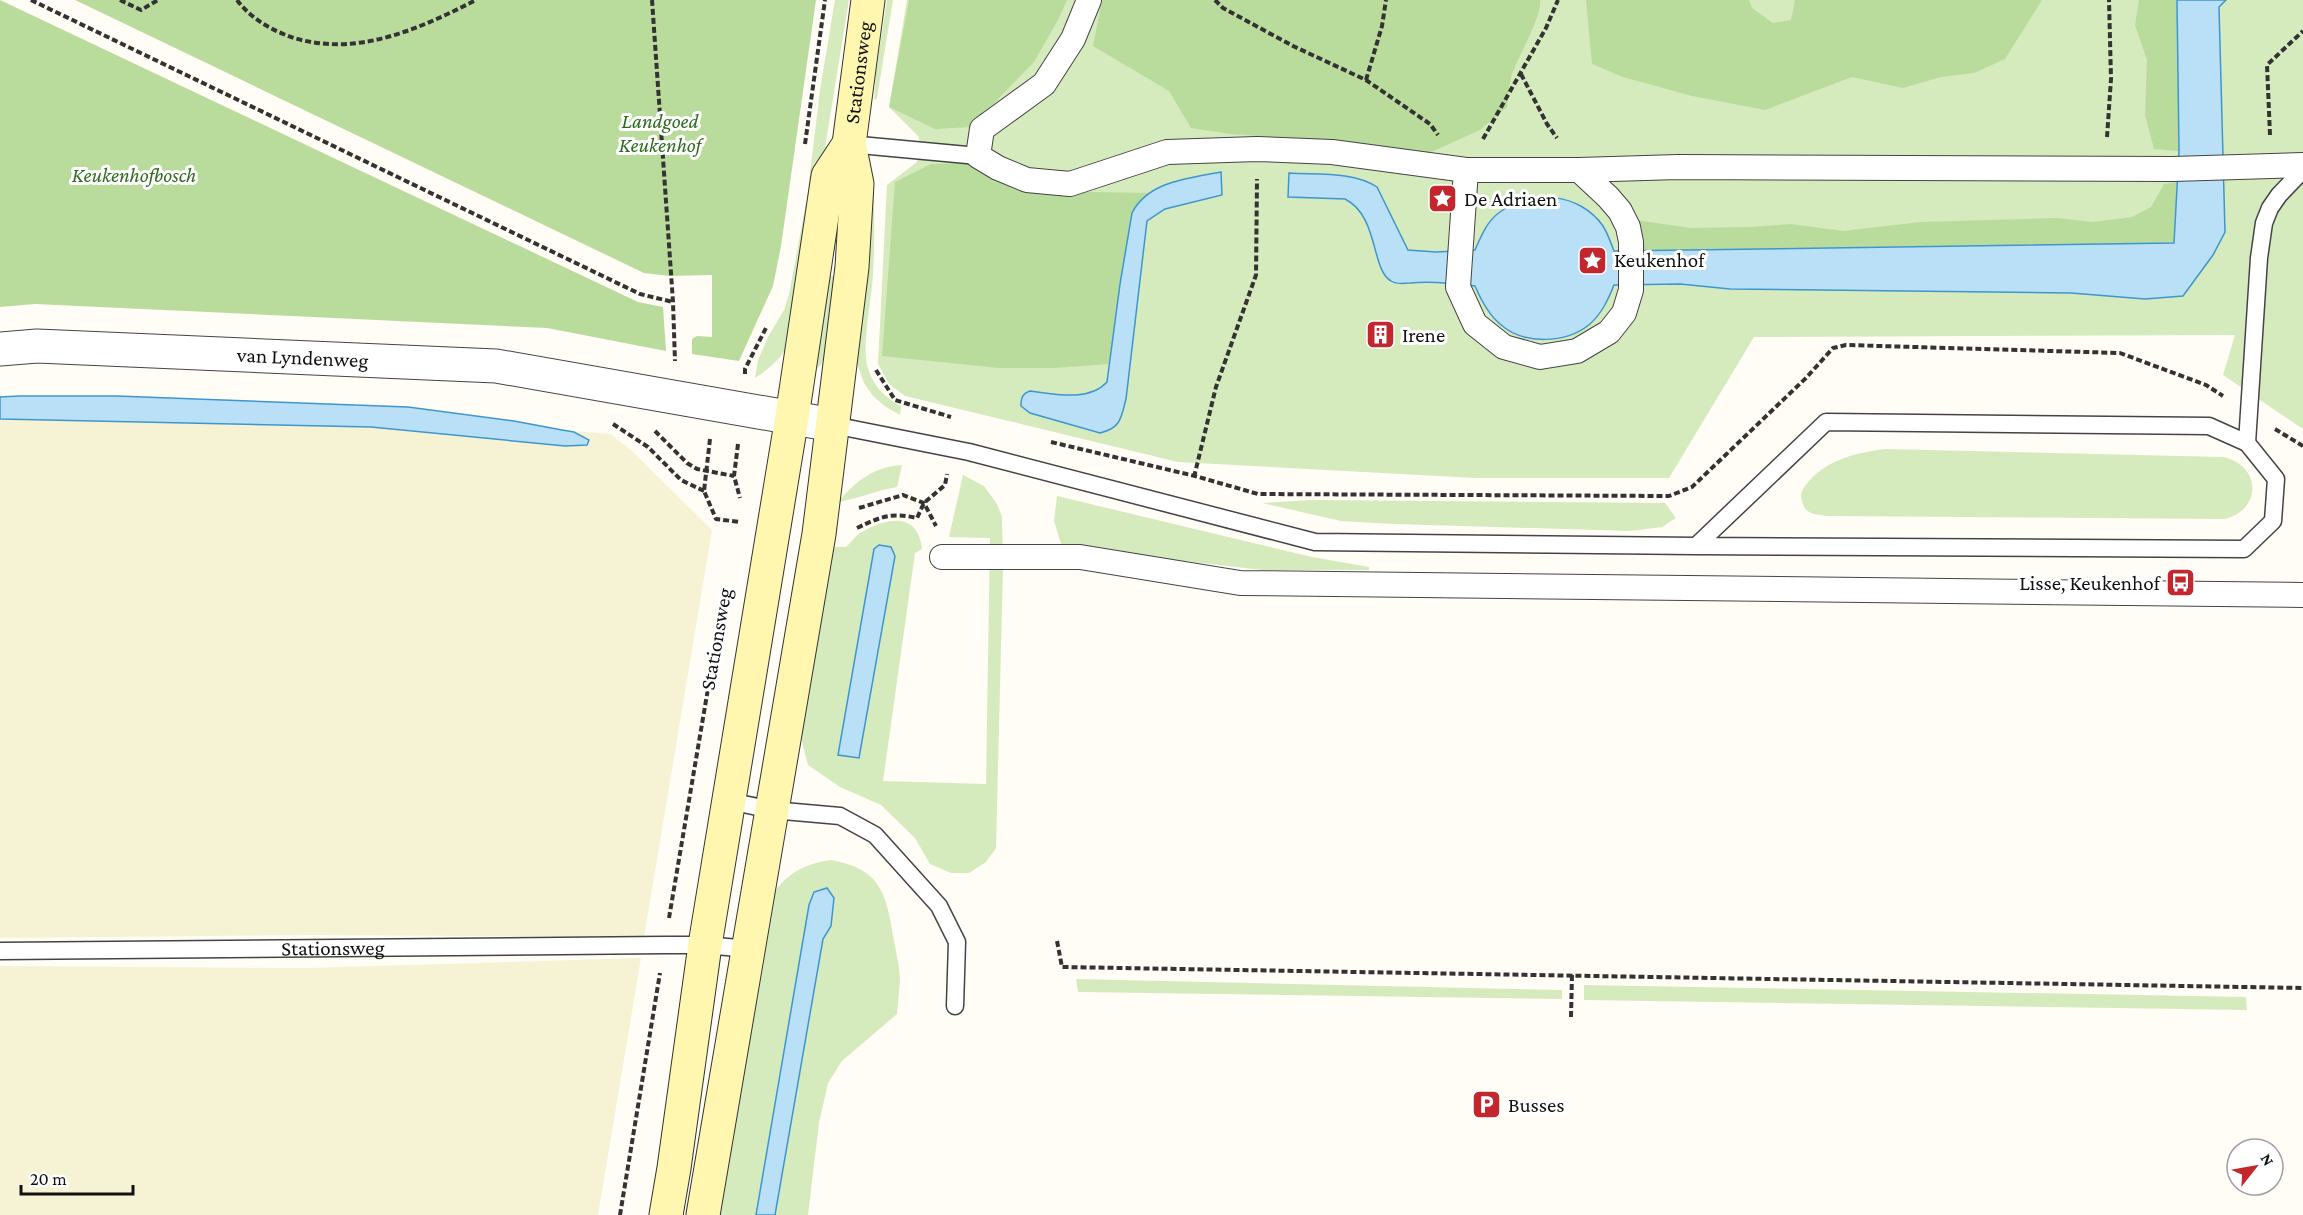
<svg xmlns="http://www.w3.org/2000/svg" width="2303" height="1215" viewBox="0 0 2303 1215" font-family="'Crimson Pro',serif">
<rect width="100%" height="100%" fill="#fffdf5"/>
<g fill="#f6f3d4">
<polygon points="0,419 371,427 565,446 574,432 562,430 611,434 633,452 712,530 644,937 316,935 0,938"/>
<polygon points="641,958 598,1215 0,1215 0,966 306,968"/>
</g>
<g fill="#d5ebbd">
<path d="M835,0H849L795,333C785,353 774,366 755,378L758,360L768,337L784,310L789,294L807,198L820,90Z"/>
<polygon points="887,0 893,0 877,98 874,100 876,70"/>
<polygon points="907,0 2303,0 2303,429 2223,375 2235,335 1754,337 1669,478 1476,478 1178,462 905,396 889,384 878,364 887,185 917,162 919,137 889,107"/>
<path d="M870,190H874C874,217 875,245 873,273C872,299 862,341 867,365C872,385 884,397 901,406L900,415L886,407L873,396L864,383L854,355Z"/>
<polygon points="825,275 838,277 832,336 821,365 817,368 814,367"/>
<path d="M1886,449L2223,457C2262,465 2262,511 2224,519L1827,516C1815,514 1805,515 1802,501C1799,492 1804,487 1810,480C1829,459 1859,452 1886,449Z"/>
<path d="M902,465L897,487C877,490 858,499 838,502C856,481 873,467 902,465Z"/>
<path d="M963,475L984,486L997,504L1002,517L1003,568L996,848L986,862L969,873H951L930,864L915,838L881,805L840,787L808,765L799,730L826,547H846C852,542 856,534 864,531C889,517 918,513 922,549L915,553L883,781L986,784L990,538L949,537Z"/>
<polygon points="1057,496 1312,557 1369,567 1369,570 1262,570 1062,547 1054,521"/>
<polygon points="1311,500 1665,503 1676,518 1662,527 1630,531 1394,524 1341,521 1262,503"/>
<path d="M831,860C882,869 886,894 894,940C896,953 900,968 900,981C899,992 898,1003 897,1014L842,1061L828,1083L819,1123L808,1215H775L823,938L831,926L809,906L756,1215H717L771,897C786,874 803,864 831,860Z"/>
<polygon points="1076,979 1562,990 1562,999 1078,992"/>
<polygon points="1584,985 2246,997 2247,1010 1584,1000"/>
</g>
<g fill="#b9dc9c">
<polygon points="0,0 638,302 663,307 666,351 547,328 35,304 0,307"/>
<polygon points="75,0 816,0 781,246 773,286 739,361 692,354 692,339 697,336 712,337 712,275 670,276 644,273"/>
<polygon points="909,0 1067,0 1058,20 1034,62 971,127 935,129 889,107"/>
<path d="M1102,0H1540C1543,14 1518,57 1512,74C1509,84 1508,96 1507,107L1480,130L1429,153L1339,142L1231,134L1191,128L1169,91L1093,46Z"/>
<polygon points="1586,0 1749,0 1752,8 1773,23 1791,20 1795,0 2042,0 2005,59 1974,73 1941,77 1903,88 1852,77 1765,110 1692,96 1623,77 1592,64"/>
<polygon points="2139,0 2177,0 2179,151 2154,149 2145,115 2147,60 2135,25"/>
<polygon points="974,163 999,182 1035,191 1149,193 1137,205 1120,284 1109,364 1054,368 999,368 882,356 895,182 931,164"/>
<polygon points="2178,182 2174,243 1639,251 1629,219 1691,228 1751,227 1791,224 1843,231 1921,222 2056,218 2093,222 2132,217 2151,207 2164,184"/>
</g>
<g fill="#b9e0f7" stroke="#3f96cf" stroke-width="1.5">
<path d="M2177,0H2226L2219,7L2225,232L2213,255L2183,296L2145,299L2071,293L1730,289L1680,284L1614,285C1608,300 1602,313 1590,324C1566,344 1523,345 1500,324C1488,314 1481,300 1475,286C1452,283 1432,281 1410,283C1404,283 1397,285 1391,281C1371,270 1379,216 1345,199L1288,197L1289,173C1316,175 1353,171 1377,187L1408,250L1436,252L1475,250C1481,236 1487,221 1500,212C1531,188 1580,193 1603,226C1608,234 1611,243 1614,251L2174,243L2179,151Z"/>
<path d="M1221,172L1222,195L1165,209L1147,221L1126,399C1121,418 1121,428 1100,433L1030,413L1021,406C1021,398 1022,394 1030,391C1054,394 1089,402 1107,382L1120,284L1132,213C1148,181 1190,178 1221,172Z"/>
<polygon points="19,396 117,396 408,407 514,421 562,430 574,432 589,440 587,445 565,446 371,427 0,419 0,397"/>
<polygon points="879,545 891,547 895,556 859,758 838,755 874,549"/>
<polygon points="827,888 834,898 831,926 823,939 775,1215 756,1215 809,905 814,892"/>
</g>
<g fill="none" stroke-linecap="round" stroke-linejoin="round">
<defs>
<g id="service">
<polyline points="849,144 978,156"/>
<polyline points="833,425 969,452 1315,542 1696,546 2244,549 2273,521 2276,479 2247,443 2209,426 1826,422 1696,546"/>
<polyline points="2247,443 2259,258 2264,223 2270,208 2279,195 2303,170"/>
<polyline points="729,801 772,810 840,816 875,835 939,906 957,942 955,1006"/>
<path id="s1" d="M0,951L665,945H705L749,949"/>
</g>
<g id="pedestrian">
<polyline points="1089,0 1073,39 1044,84 982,129 978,156 998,168 1027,180 1070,184 1167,152 1257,149 1332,152 1466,170 1579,170 1678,167 2173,169 2303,165"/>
<polyline points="1466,170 1458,287 1475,324 1504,347 1540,357 1577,351 1609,332 1624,313 1631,290 1631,242 1628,227 1620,211 1608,197 1579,170"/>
<polyline points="942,557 1080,557 1240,583 2303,595"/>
</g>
<g id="tertiary">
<path id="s2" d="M0,349L37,346L496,366L833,425"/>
</g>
<g id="secondary">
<polyline points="666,1215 674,1168 705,945 792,417 828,176 849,144"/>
<path id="s3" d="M703,1215L819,534L852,267L857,184L849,144L868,0"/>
</g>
</defs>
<use href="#service" stroke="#444" stroke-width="19"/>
<use href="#pedestrian" stroke="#444" stroke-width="26"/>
<use href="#tertiary" stroke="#444" stroke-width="35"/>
<use href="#secondary" stroke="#333" stroke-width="35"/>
<g stroke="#333" stroke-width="4" stroke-dasharray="6 3" stroke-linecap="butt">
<polyline points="31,0 640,294 673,302"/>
<polyline points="120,0 141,10 158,0"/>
<path d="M237,0C251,19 273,31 294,38C358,57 419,29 476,0"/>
<polyline points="652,0 673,302 675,361"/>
<polyline points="1215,0 1223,8 1293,46 1366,80 1430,124 1438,135"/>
<polyline points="1521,74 1547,124 1557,138"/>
<polyline points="1366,80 1382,26 1386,0"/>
<polyline points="2270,135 2267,65 2303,31"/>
<polyline points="2107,137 2111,79 2109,0"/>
<polyline points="1483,139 1546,28 1558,0"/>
<polyline points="805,144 825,0"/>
<polyline points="876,370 895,400 951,417"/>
<polyline points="745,374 745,369 767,326"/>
<polyline points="613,424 648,447 681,480 704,491"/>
<polyline points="2275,429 2303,446"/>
<polyline points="655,431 687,463 697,469 734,476"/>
<polyline points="710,439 704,491 716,519 740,522"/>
<polyline points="1051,442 1195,476 1258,494 1669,496 1692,487 1806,378 1833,348 1846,345 2120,353 2206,385 2223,396"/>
<polyline points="738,444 734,476 740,498"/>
<polyline points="1194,477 1216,387 1256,275 1257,179"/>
<polyline points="859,508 903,495 924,503 936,526"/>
<path d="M857,528C880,517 891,512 917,518L924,503L945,485L947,474"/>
<polyline points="669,918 711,671"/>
<polyline points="1057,941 1062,967 2303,988"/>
<polyline points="1571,1017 1572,975"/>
<polyline points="620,1215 660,973"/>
</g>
<use href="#service" stroke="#fff" stroke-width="16"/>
<use href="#pedestrian" stroke="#fff" stroke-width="24"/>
<use href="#tertiary" stroke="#fff" stroke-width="33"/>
<use href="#secondary" stroke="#fff6b0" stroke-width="33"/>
</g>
<defs>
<symbol id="sight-square" viewBox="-11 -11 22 22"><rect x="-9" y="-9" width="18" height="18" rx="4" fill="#c4262e" stroke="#fff"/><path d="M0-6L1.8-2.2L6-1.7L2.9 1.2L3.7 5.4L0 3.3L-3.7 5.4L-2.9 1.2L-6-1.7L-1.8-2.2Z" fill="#fff"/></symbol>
<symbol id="building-square" viewBox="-11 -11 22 22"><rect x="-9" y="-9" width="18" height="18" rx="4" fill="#c4262e" stroke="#fff"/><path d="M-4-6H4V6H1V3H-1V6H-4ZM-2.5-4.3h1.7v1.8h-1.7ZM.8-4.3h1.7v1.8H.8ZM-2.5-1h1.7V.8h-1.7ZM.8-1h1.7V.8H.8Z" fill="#fff"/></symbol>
<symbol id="bus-square" viewBox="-11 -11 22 22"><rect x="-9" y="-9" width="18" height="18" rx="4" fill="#c4262e" stroke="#fff"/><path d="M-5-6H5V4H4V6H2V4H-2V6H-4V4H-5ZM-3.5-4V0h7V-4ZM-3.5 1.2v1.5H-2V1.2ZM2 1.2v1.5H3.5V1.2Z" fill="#fff"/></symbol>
<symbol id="parking-square" viewBox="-11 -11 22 22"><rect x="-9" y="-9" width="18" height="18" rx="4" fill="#c4262e" stroke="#fff"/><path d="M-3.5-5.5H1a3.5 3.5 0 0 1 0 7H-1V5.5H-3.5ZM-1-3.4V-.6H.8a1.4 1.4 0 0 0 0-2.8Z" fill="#fff"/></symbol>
</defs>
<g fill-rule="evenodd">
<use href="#sight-square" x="1426" y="182" width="33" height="33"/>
<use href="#sight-square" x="1576" y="244" width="33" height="33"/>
<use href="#building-square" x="1364" y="318" width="33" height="33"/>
<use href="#bus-square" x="2164" y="566" width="33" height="33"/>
<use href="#parking-square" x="1470" y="1088" width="33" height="33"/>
</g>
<g text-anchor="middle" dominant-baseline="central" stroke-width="6" stroke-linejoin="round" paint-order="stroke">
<g font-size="21" fill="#111" stroke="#fff">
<text stroke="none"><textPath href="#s3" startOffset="1156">Stationsweg</textPath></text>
<text stroke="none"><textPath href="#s2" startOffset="303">van Lyndenweg</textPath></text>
<text transform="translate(716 639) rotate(-80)">Stationsweg</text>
<text stroke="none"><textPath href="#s1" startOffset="333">Stationsweg</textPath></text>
</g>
<g font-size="21" font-style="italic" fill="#2f6b1f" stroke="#fff">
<text x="660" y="121">Landgoed<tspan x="660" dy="24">Keukenhof</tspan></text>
<text x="134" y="175">Keukenhofbosch</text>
</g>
<g font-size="21" fill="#111" stroke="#fff" text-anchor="start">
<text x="1464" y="199">De Adriaen</text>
<text x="1614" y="260">Keukenhof</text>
<text x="1402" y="335">Irene</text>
<text x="2160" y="583" text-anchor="end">Lisse, Keukenhof</text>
<text x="1508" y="1105">Busses</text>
</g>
</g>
<g transform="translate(2255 1167) rotate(59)"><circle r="28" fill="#ffffff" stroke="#a0a0a0" stroke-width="1.5"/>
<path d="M0-4.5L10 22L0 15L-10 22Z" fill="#c4262e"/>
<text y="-9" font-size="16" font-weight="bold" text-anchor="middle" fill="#111111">N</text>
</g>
<path d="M21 1185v9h112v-9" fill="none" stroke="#111111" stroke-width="3"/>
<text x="30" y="1185" font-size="18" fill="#111111" stroke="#ffffff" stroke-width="4.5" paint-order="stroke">20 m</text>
</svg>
